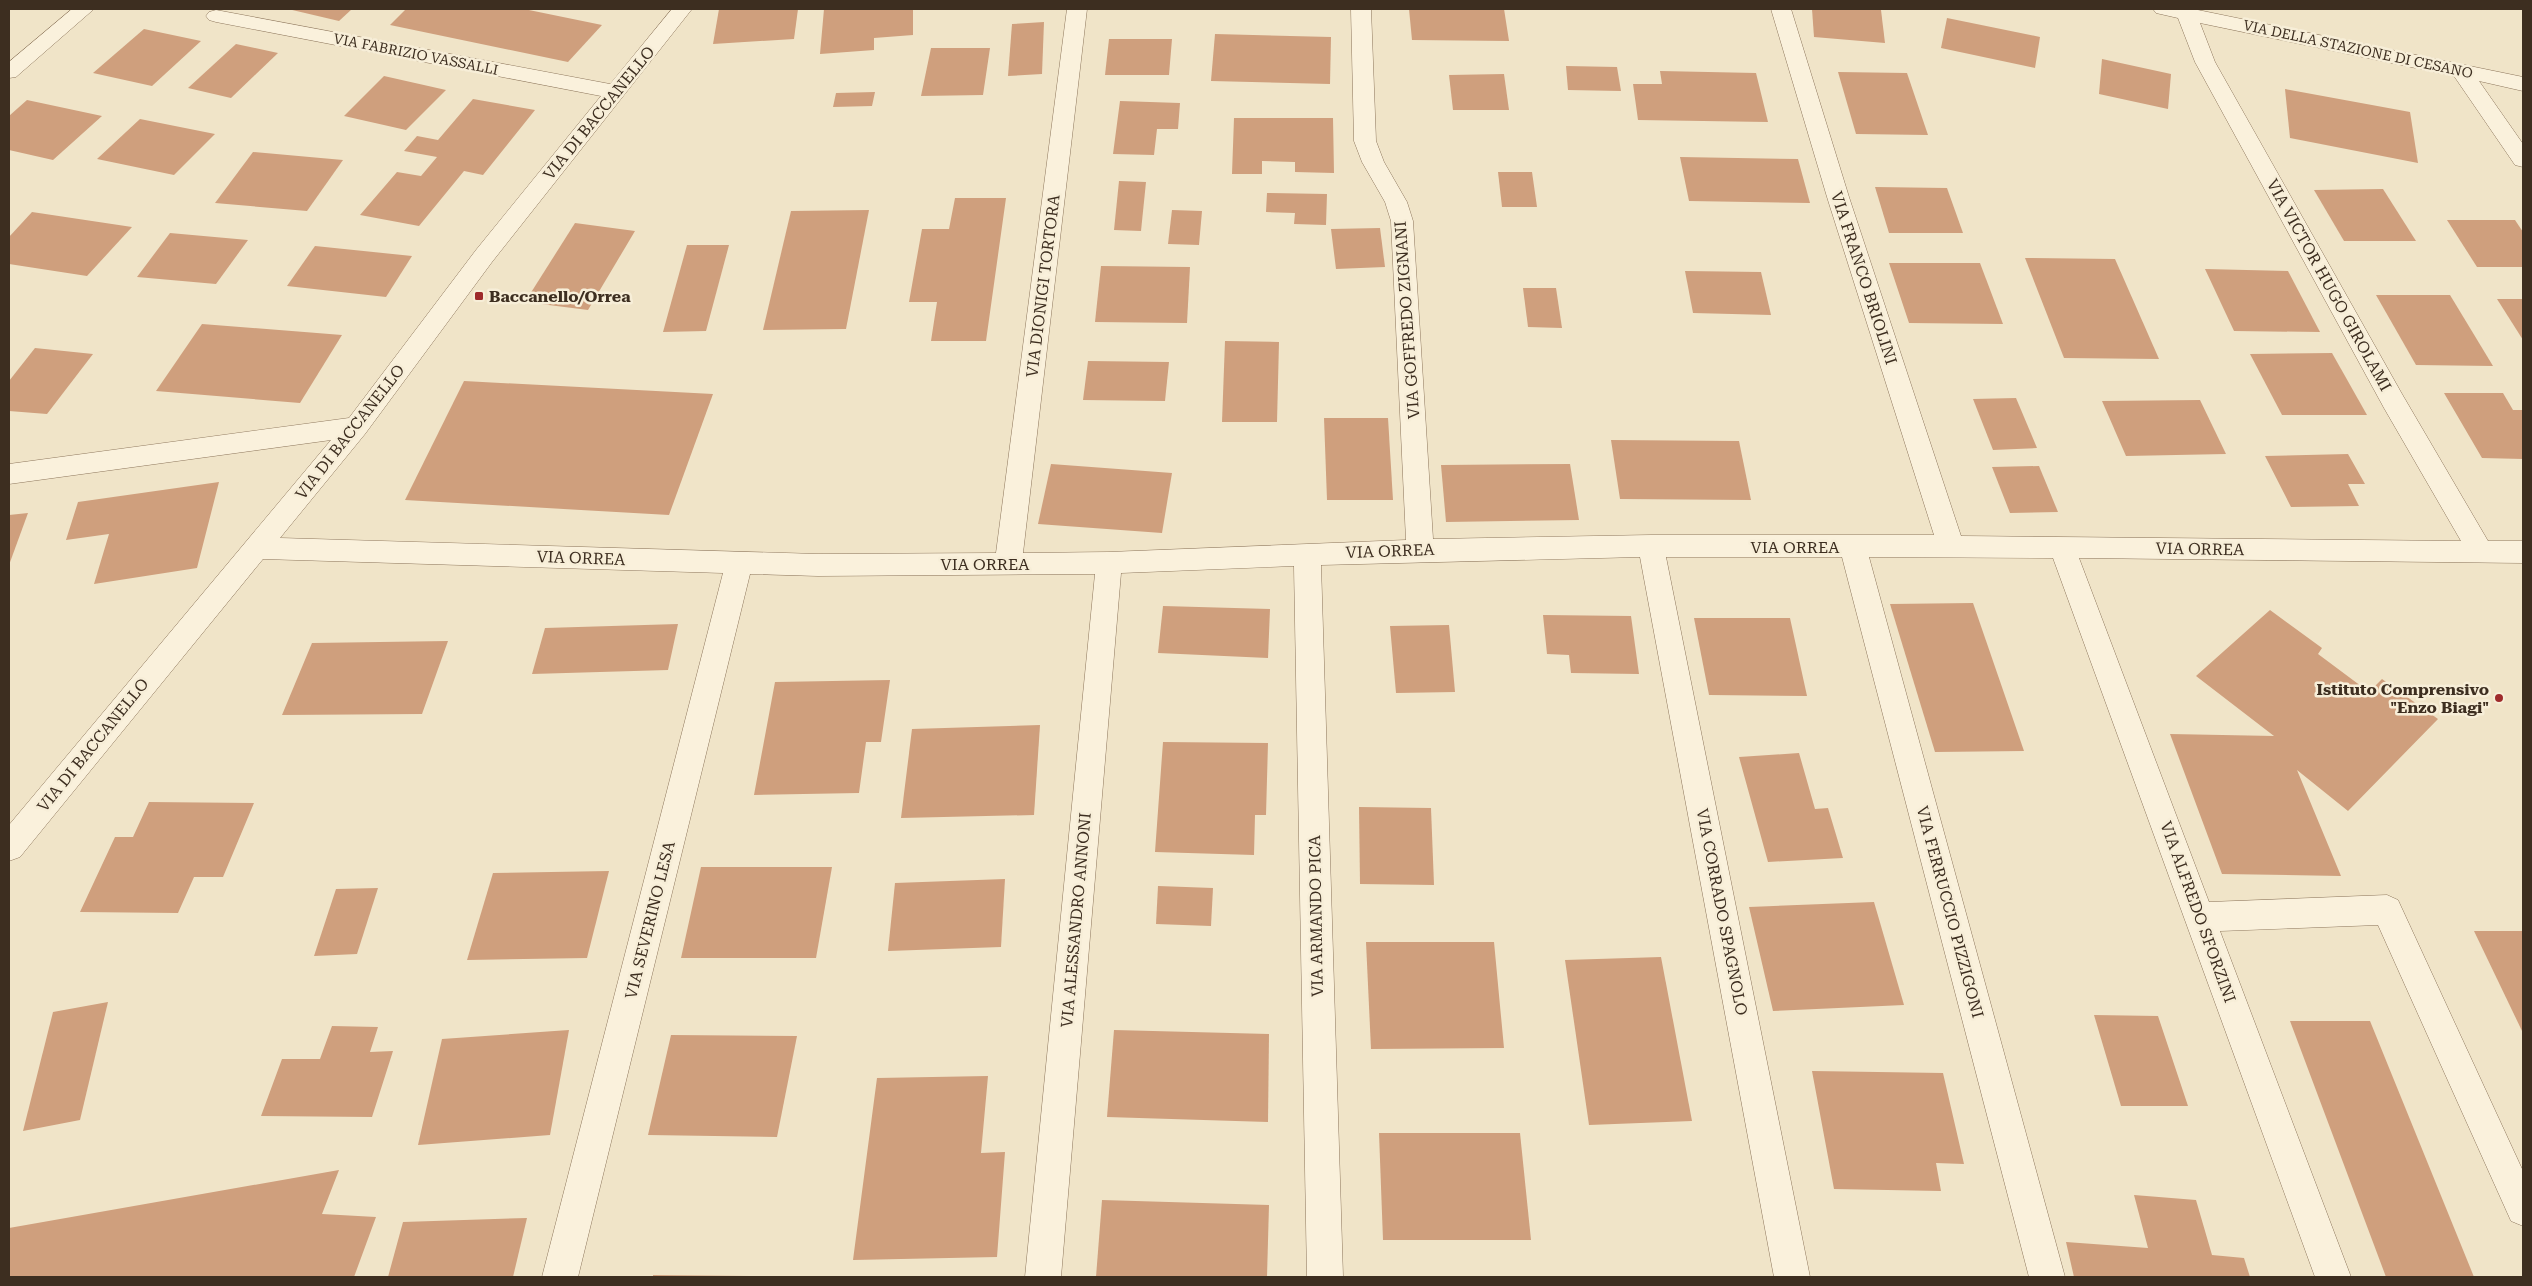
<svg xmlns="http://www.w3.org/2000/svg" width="2532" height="1286" viewBox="0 0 2532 1286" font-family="'Roboto Serif',serif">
<rect width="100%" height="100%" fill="#f0e4c8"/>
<g fill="#cf9f7d">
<polygon points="288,9 352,9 339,21"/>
<polygon points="406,9 524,9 602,25 568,62 390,25"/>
<polygon points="719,9 798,9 794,39 713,44"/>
<polygon points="824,9 913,9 913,35 874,38 874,50 820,54"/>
<polygon points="1409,9 1504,9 1509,41 1412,40"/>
<polygon points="1812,9 1881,10 1885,43 1814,37"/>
<polygon points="1947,18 2040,37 2035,68 1941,48"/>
<polygon points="1044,22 1042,74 1008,76 1012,24"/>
<polygon points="144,29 201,41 152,86 93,73"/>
<polygon points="1215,34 1331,37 1330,84 1211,81"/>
<polygon points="1109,39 1172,39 1169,75 1105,75"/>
<polygon points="236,44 278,53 231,98 188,88"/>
<polygon points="931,48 990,48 983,95 921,96"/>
<polygon points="2102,59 2171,74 2168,109 2099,94"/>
<polygon points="1566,66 1617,67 1621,91 1568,90"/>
<polygon points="1660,71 1756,73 1768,122 1638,120 1633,84 1662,84"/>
<polygon points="1838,72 1907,73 1928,135 1856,134"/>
<polygon points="1504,74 1509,110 1453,110 1449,75"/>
<polygon points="384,76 446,90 406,130 344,116"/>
<polygon points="2285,89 2410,112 2418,163 2290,138"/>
<polygon points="875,92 872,106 833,107 836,93"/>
<polygon points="473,99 535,110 483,175 464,171 419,226 360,215 397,172 421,176 437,157 404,151 417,136 438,140"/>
<polygon points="27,100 102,116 53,160 9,150 9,116"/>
<polygon points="1120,101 1180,103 1178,129 1157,129 1154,155 1113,154"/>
<polygon points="1234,118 1333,118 1334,173 1295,172 1295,162 1262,161 1262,174 1232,174"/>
<polygon points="140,119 215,134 174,175 97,159"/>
<polygon points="253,152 343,160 307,211 215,203"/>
<polygon points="1680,157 1798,159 1810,203 1689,201"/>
<polygon points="1498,172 1532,172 1537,207 1502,207"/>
<polygon points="1119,181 1146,182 1141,231 1114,230"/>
<polygon points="1875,187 1947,188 1963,233 1889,233"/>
<polygon points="2383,189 2416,241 2344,241 2314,190"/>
<polygon points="1267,193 1327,194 1326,225 1294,224 1295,213 1266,212"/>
<polygon points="955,198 1006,198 986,341 931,341 937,302 909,302 922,229 949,229"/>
<polygon points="869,210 846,329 763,330 791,211"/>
<polygon points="1172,210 1202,211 1199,245 1168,244"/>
<polygon points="32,212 132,227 87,276 9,264 9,237"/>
<polygon points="2447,220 2515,220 2523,232 2523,267 2477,267"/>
<polygon points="575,223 635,231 588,310 525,302"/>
<polygon points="1380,228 1385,267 1336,269 1331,229"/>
<polygon points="170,233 248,240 216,284 137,277"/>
<polygon points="687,245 729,245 706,331 663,332"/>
<polygon points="315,246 412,256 386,297 287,286"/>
<polygon points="2025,258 2115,259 2159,359 2064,358"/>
<polygon points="1889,263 1980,263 2003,324 1909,323"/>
<polygon points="1101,266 1190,267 1187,323 1095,322"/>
<polygon points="2205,269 2288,271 2320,332 2234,331"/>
<polygon points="1685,271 1761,272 1771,315 1693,313"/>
<polygon points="1523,288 1556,288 1562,328 1528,327"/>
<polygon points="2376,295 2450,295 2493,366 2416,365"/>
<polygon points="2497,299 2523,299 2523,340"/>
<polygon points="202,324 342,335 300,403 156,391"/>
<polygon points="1225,341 1279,342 1277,422 1222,422"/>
<polygon points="35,348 93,354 47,414 9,411 9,381"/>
<polygon points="2332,353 2367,415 2282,415 2250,354"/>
<polygon points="1088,361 1169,362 1165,401 1083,400"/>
<polygon points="464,381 713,394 669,515 405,500"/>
<polygon points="2444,393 2503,393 2513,410 2523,410 2523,459 2482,458"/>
<polygon points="2016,398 2037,448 1993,450 1973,399"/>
<polygon points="2200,400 2226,454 2126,456 2102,401"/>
<polygon points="1324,418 1388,418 1393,500 1327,500"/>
<polygon points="1611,440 1739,441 1751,500 1620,499"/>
<polygon points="2348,454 2365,484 2348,484 2359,506 2291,507 2265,456"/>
<polygon points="1051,464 1172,473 1162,533 1038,524"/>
<polygon points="1570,464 1579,520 1446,522 1441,465"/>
<polygon points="2039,466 2058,512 2010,513 1992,467"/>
<polygon points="219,482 197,568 94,584 109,534 66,540 78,502"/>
<polygon points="28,513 9,565 9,515"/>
<polygon points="1973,603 2024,751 1935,752 1890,604"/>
<polygon points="1163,606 1270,609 1268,658 1158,653"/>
<polygon points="2270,610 2322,648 2318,654 2369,692 2382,679 2438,719 2348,811 2297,770 2341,876 2222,874 2170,734 2274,736 2196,676"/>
<polygon points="1543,615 1631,616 1639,674 1571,673 1569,655 1547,654"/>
<polygon points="1694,618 1790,618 1807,696 1709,695"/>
<polygon points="678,624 668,670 532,674 545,628"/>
<polygon points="1449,625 1455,692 1396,693 1390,626"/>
<polygon points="448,641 422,714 282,715 312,643"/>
<polygon points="890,680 881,742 866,742 859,793 754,795 775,682"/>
<polygon points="1040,725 1034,815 901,818 912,729"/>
<polygon points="1163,742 1268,743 1266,815 1255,815 1254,855 1155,852"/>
<polygon points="1799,753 1815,809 1828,808 1843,858 1768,862 1739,757"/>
<polygon points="149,802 254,803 223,877 194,877 178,913 80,912 115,837 133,837"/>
<polygon points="1359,807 1431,808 1434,885 1360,884"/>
<polygon points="701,867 832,867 816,958 681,958"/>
<polygon points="609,871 587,958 467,960 493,873"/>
<polygon points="1005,879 1001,947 888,951 895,883"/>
<polygon points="1158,886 1213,888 1211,926 1156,924"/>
<polygon points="378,888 357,954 314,956 336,889"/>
<polygon points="1874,902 1904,1005 1773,1011 1749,907"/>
<polygon points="2474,931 2523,931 2523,1033"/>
<polygon points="1366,942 1494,942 1504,1048 1371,1049"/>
<polygon points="1661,957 1692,1121 1589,1125 1565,960"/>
<polygon points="108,1002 80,1120 23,1131 53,1012"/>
<polygon points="2094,1015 2158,1016 2188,1106 2121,1106"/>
<polygon points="2290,1021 2370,1021 2474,1277 2386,1277"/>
<polygon points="332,1026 378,1027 370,1052 393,1051 372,1117 261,1116 282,1059 320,1059"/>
<polygon points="569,1030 550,1135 418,1145 442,1039"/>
<polygon points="1114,1030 1269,1034 1268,1122 1107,1117"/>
<polygon points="671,1035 797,1036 777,1137 648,1135"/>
<polygon points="1812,1071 1943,1073 1964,1164 1936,1163 1941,1191 1834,1189"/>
<polygon points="988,1076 981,1153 1005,1152 997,1257 853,1260 877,1078"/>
<polygon points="1379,1133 1520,1133 1531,1240 1383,1240"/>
<polygon points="339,1170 322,1214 376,1217 354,1277 9,1277 9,1228"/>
<polygon points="2134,1195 2196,1200 2212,1255 2244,1258 2250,1277 2074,1277 2066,1242 2148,1248"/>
<polygon points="1102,1200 1269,1205 1267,1277 1096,1277"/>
<polygon points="527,1218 513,1277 388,1277 403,1222"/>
<polygon points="653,1275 751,1276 751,1277 653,1277"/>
</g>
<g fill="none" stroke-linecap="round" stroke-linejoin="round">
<defs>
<g id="minor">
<polygon points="72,9 94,9 16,77 9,78 9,62"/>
<polygon points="672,9 692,9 492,262 365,434 280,538 818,554 996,553 1067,9 1087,9 1023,553 1109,552 1406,540 1391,221 1385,202 1362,162 1354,141 1351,9 1371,9 1376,141 1384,162 1407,202 1413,221 1433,539 1651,535 1934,535 1827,197 1771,9 1791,9 1849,197 1961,536 2461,541 2384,408 2195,62 2178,18 2156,13 2153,9 2193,9 2523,77 2523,91 2479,81 2523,144 2523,167 2515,165 2454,76 2200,23 2215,62 2402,394 2488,541 2523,541 2523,563 2079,558 2209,902 2387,895 2398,900 2523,1171 2523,1226 2511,1221 2378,925 2220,931 2351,1277 2315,1277 2053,558 1869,557 2065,1277 2029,1277 1842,557 1666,557 1810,1277 1774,1277 1640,557 1321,565 1343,1277 1307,1277 1294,566 1121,573 1061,1277 1025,1277 1095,574 818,576 750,574 578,1277 542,1277 723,573 263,559 20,857 9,861 9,825 331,440 9,484 9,464 349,418 476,250 601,96 216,22 209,20 206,16 209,12 216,10 610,84"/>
</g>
</defs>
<use href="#minor" stroke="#8d765c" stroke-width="1"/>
<use href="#minor" fill="#faf1dc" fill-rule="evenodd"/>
</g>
<g fill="#9e2a2b" stroke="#f7eed8" stroke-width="2">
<rect x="474" y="291" width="10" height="10" rx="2.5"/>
<circle cx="2499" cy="698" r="5"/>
</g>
<g text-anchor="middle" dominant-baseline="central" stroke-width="5" stroke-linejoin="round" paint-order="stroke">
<g font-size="14" fill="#3d2e20" stroke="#f7eed8">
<text transform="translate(2358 49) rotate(12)">VIA DELLA STAZIONE DI CESANO</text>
<text transform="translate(416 54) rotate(11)">VIA FABRIZIO VASSALLI</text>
</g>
<g font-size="16" fill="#3d2e20" stroke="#f7eed8">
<text transform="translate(599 113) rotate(-51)">VIA DI BACCANELLO</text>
<text transform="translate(1864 278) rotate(72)">VIA FRANCO BRIOLINI</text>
<text transform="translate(2329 285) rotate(61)">VIA VICTOR HUGO GIROLAMI</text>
<text transform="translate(1043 286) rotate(-83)">VIA DIONIGI TORTORA</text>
<text transform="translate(1407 320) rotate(-94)">VIA GOFFREDO ZIGNANI</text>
<text transform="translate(350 432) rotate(-52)">VIA DI BACCANELLO</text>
<text x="1795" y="547">VIA ORREA</text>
<text transform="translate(2200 549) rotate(1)">VIA ORREA</text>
<text transform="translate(1390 551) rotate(-2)">VIA ORREA</text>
<text transform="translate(581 558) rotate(2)">VIA ORREA</text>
<text x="985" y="564">VIA ORREA</text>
<text transform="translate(93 745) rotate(-51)">VIA DI BACCANELLO</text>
<text transform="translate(1722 912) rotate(79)">VIA CORRADO SPAGNOLO</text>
<text transform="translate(1950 912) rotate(75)">VIA FERRUCCIO PIZZIGONI</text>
<text transform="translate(2198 912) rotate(70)">VIA ALFREDO SFORZINI</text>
<text transform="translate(1316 916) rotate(-91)">VIA ARMANDO PICA</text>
<text transform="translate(650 920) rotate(-76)">VIA SEVERINO LESA</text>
<text transform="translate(1076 920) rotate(-85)">VIA ALESSANDRO ANNONI</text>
</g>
<g font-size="16" font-weight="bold" fill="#3d2e20" stroke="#f7eed8" text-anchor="start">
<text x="489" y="296">Baccanello/Orrea</text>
<text x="2489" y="689" text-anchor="end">Istituto Comprensivo<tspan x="2489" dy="18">"Enzo Biagi"</tspan></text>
</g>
</g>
<rect width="2532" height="1286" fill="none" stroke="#3d2e20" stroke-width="20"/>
</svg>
